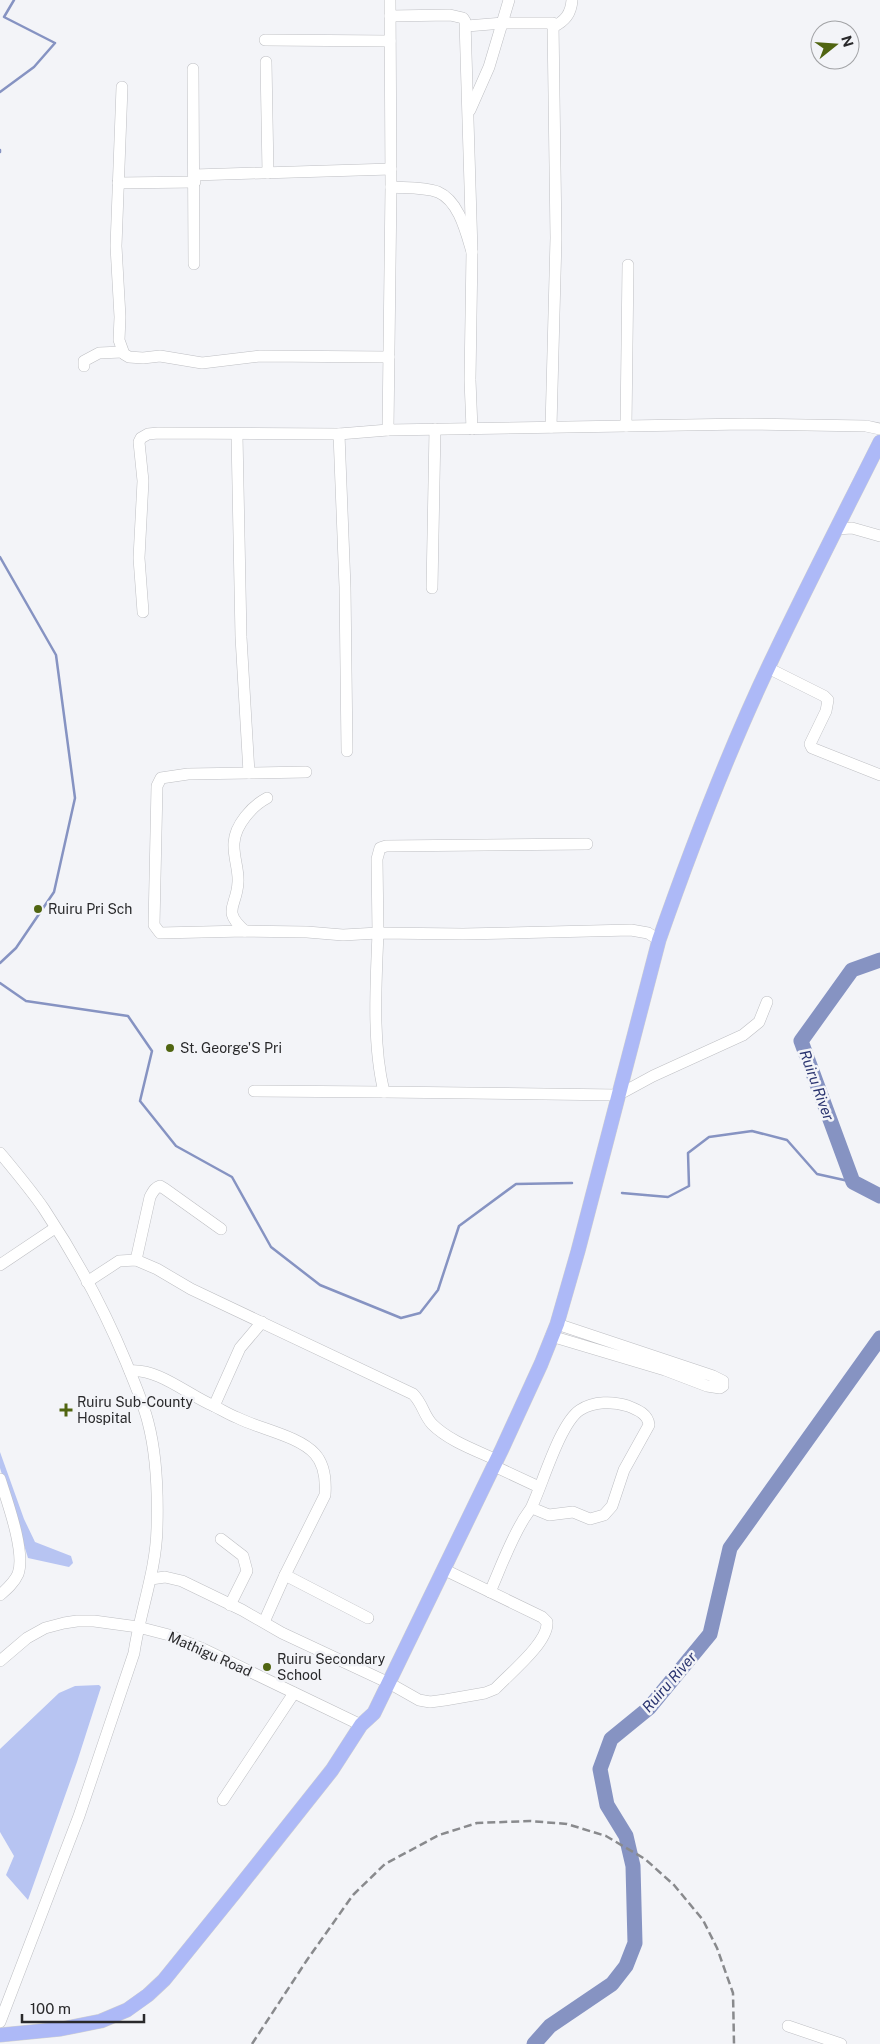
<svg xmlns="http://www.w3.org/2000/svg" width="880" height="2044" viewBox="0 0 880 2044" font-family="'Public Sans',sans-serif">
<rect width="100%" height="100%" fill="#f3f4f8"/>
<g fill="#b7c4f2">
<polygon points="0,1452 24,1519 35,1542 71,1556 73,1563 69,1567 28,1558 0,1468"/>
<polygon points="99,1685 101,1687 77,1762 28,1900 6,1875 14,1856 0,1832 0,1749 59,1693 75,1686"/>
</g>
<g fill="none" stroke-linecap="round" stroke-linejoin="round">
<g stroke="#8693c2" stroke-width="2.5">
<polyline points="0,92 34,67 55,43 4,17 14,0"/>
<polyline points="0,150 0,152"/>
<polyline points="0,557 56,655 75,798 54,892 16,948 0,963"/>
<polyline points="0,983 26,1001 128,1016 152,1051 140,1101 176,1146 232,1177 271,1247 320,1285 401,1318 420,1313 438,1290 459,1226 516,1184 572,1183"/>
<polyline points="622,1193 668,1197 689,1186 688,1153 709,1137 752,1131 787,1140 817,1174 853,1182"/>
</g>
<g stroke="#8693c2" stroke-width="15">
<polyline points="880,960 852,970 801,1041 853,1182 880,1196"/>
<polyline points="534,2044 550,2026 612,1984 626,1966 635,1943 633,1866 626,1836 607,1805 600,1769 611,1739 649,1708 710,1634 730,1548 880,1338"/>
</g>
<defs>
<g id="minor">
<polyline points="390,0 391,187 388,430 745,424 866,426 880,429"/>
<polyline points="390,16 450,15 463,18 465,21 472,252"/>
<polyline points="467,26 503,23 553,23 556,238 551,427"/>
<path d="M553,27C565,21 571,14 572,0"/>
<polyline points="265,40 390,41"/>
<polyline points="266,62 268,173"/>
<polyline points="193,69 194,264"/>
<polyline points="122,87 116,246 120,317 119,340 124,354 129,357 143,358 160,356 202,363 260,356 389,357"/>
<polyline points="470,110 489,67 509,0"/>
<polyline points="194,175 391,169"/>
<polyline points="118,183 195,182"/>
<path d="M391,187C406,188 424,187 438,192C459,201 466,232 472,252L470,380L472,429"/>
<polyline points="84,366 84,361 99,353 122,352"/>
<polyline points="626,426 628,265"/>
<polyline points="339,434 345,587 347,751"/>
<polyline points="237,435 241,637 249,773 306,772"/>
<polyline points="837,529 852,528 880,536"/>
<polyline points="432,588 435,429"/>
<polyline points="143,612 139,558 143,481 139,442 141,438 148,434 158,433 339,434 388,430"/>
<polyline points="768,668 824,696 828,700 826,711 810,744 812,748 880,775"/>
<polyline points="249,773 188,774 161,778 157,786 154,925 160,933 245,931 307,932 343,935 378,933 377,859 380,848 386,846 587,844"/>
<path d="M245,931C221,910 237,907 238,882C239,870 233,856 234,843C235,825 252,806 267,798"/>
<path d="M659,940L648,933L631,930L463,934L378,933C376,983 372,1043 384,1092L618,1095L653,1076L743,1035L759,1022L767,1002"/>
<polyline points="254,1091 384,1092"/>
<path d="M0,1153C15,1171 31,1190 44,1209C76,1257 104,1309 126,1362C134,1382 143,1402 148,1422C157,1456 158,1493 157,1528C156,1572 140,1611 134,1653L79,1816L0,2022"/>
<path d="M136,1260L150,1197C153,1192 154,1188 160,1186L165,1189L221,1229"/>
<polyline points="0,1265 55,1228"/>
<path d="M87,1282L119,1261L136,1260L157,1269L191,1289L413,1394C423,1404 423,1414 432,1424C449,1441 475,1450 497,1460"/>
<polyline points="551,1336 665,1370 707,1386 720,1388 723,1386 723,1381 713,1376 557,1324"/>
<path d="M130,1371C158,1368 188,1395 214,1406L240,1348L262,1322"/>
<path d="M214,1406C222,1410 230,1415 238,1418C260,1429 299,1436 315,1454C325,1465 326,1481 325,1495L285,1575"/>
<polyline points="494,1466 539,1487"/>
<path d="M0,1479C7,1501 26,1553 18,1574C14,1583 7,1589 0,1595"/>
<polyline points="221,1539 243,1556 247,1571 230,1605"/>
<path d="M151,1579L165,1577L182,1581L242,1610L282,1633L389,1683L419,1700L430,1702L445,1700L485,1693L495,1689C509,1674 549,1642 547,1622L542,1617L443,1569"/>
<path d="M490,1592C500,1569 509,1544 522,1522C525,1516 530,1511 532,1506C543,1483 560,1423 580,1410C594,1401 613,1401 628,1406C638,1410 648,1414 649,1425L624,1470L612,1506L604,1515L590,1519L573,1512L549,1515L532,1508"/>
<polyline points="264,1622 285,1575 368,1618"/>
<polyline points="0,1661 27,1638 45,1628 64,1623 77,1621 94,1621 138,1627 169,1635 201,1648 361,1725"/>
<polyline points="223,1800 294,1693"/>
<polyline points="788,2026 841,2044"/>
</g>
<path id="major" d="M0,2035L61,2029L101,2021L127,2010L148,1995L164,1980L236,1891L332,1770L361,1725L374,1713L502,1449L541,1364L557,1324L578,1251L659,940C693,843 730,746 775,653C809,582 845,512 880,442"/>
</defs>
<use href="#minor" stroke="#bebfc3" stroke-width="12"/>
<use href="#major" stroke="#d0d0d0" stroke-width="15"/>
<use href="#minor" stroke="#fff" stroke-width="11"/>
<use href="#major" stroke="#adb9f7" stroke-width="14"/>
<polyline stroke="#898a8d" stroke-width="2.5" stroke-dasharray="8 4" stroke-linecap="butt" points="252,2044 307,1960 353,1895 385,1864 439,1835 477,1823 530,1821 567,1824 606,1836 645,1859 674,1885 703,1920 717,1948 733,1993 734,2044"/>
</g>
<g fill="#506511" stroke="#f3f4f8" stroke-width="2">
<circle cx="38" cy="909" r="5"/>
<circle cx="170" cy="1048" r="5"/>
<path d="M63.5 1402.5h5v5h5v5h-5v5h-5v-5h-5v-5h5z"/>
<circle cx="267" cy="1667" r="5"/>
</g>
<g text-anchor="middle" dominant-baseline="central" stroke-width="5" stroke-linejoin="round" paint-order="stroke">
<g font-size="14" fill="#29292b" stroke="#f3f4f8" text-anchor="start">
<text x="48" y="909">Ruiru Pri Sch</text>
<text x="180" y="1048">St. George'S Pri</text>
<text x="77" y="1402">Ruiru Sub-County<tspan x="77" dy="16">Hospital</tspan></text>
<text x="277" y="1659">Ruiru Secondary<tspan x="277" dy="16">School</tspan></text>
</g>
<g font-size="14" fill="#29292b" stroke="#f3f4f8">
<text transform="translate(210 1654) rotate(24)">Mathigu Road</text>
</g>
<g font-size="15" font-style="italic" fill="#2b3570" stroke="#f3f4f8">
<text transform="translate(817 1085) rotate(70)">Ruiru River</text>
<text transform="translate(669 1682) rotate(-49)">Ruiru River</text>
</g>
</g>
<g transform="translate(835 45) rotate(73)"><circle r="24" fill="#f3f4f8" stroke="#a2a3a6"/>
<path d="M0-4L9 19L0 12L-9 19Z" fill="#506511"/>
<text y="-8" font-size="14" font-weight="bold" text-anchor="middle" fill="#29292b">N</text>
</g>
<path d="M22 2014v8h122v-8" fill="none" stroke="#29292b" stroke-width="2.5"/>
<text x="30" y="2014" font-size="15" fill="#29292b" stroke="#f3f4f8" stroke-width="4" paint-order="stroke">100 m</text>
</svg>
